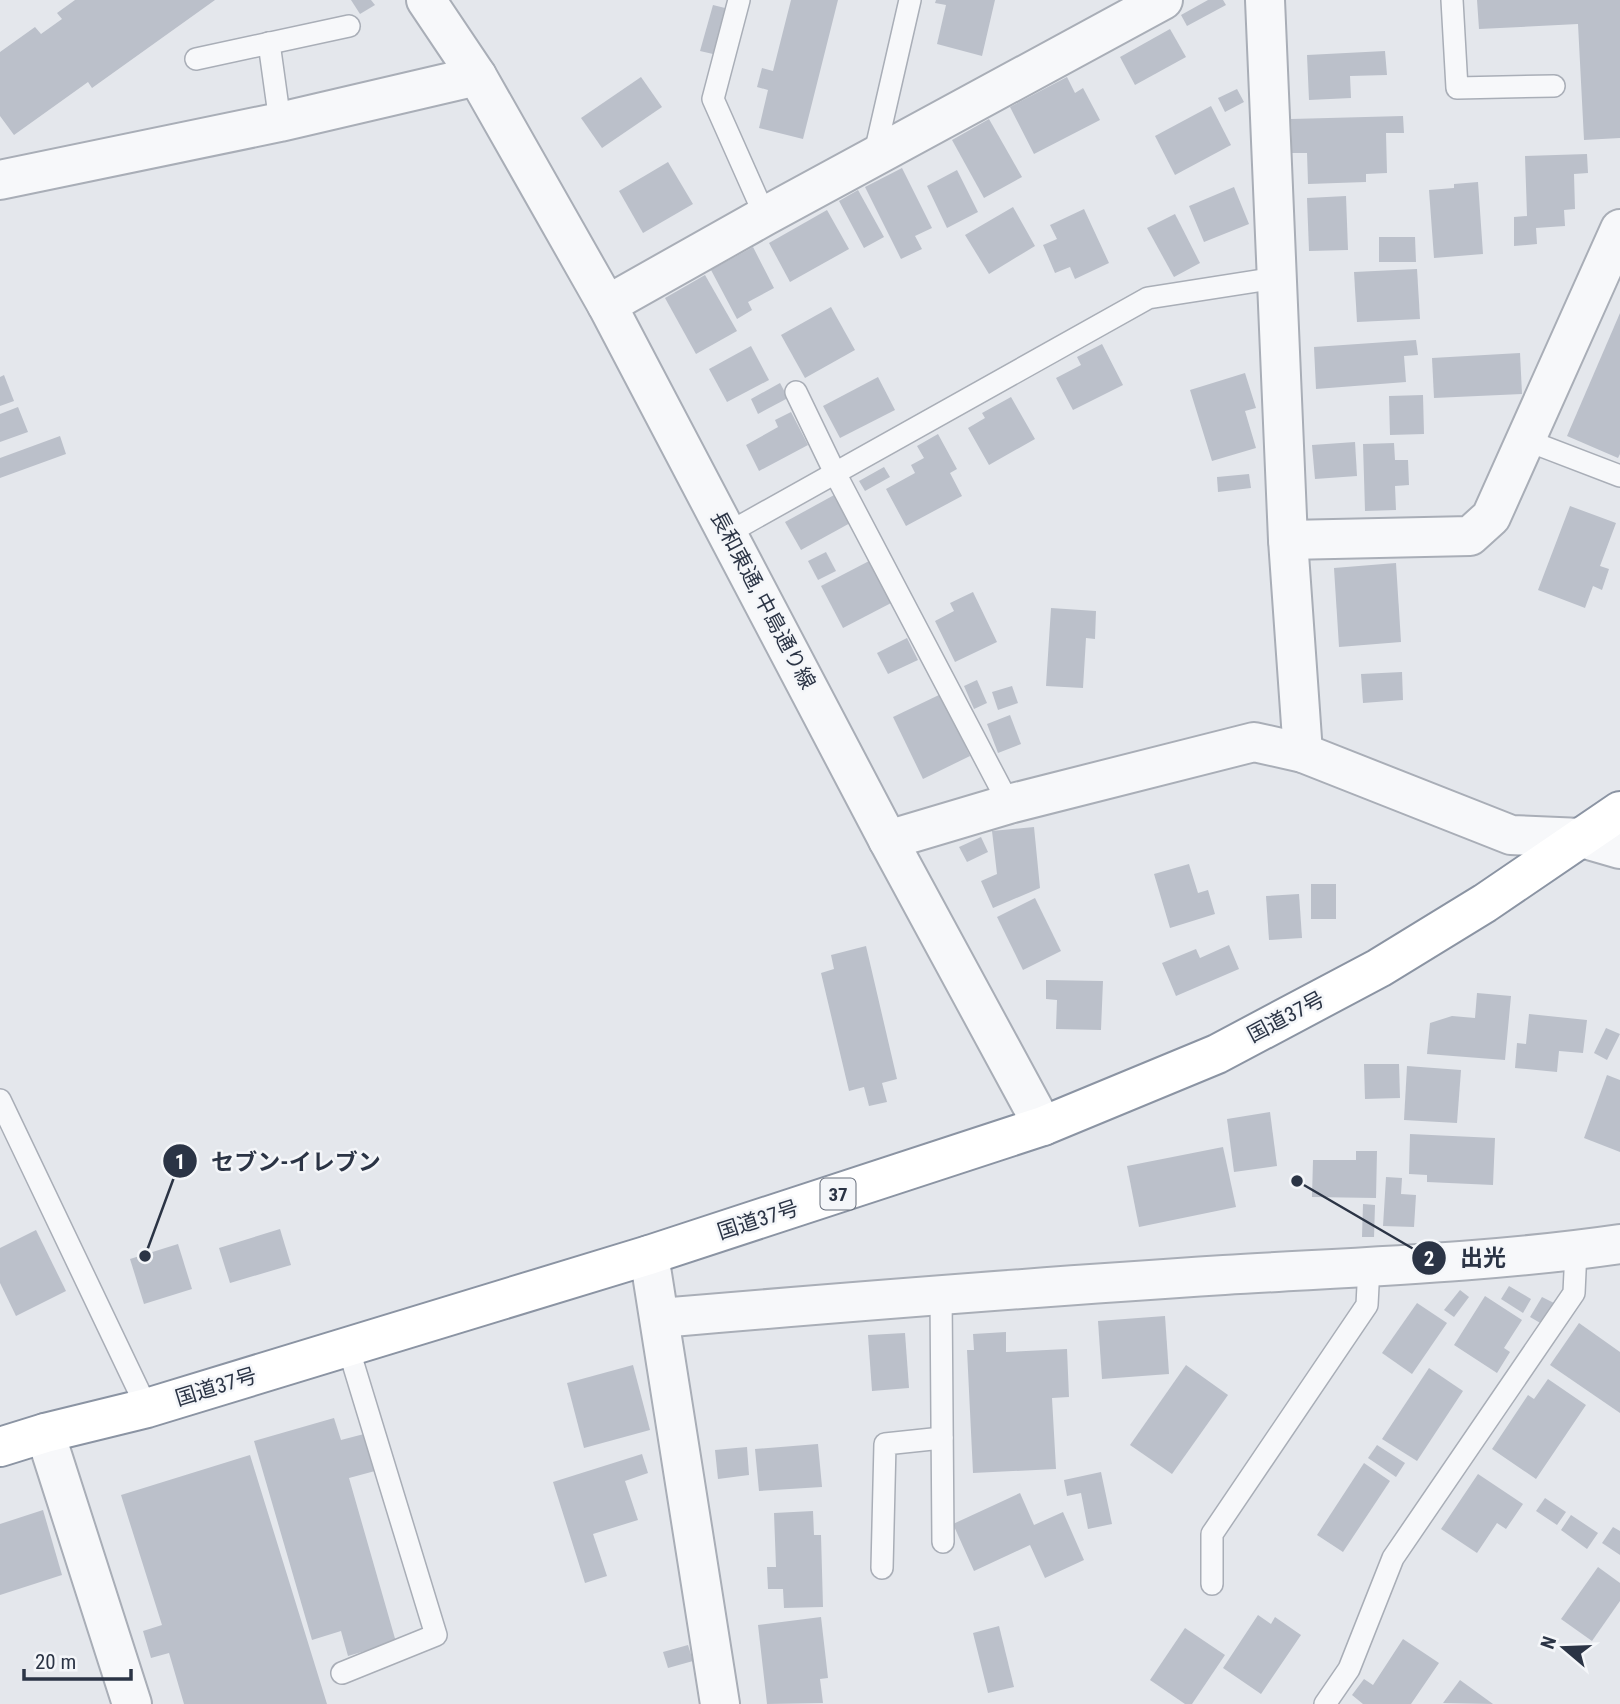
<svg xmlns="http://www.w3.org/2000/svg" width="1620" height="1704" viewBox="0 0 1620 1704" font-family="'Roboto Condensed','Noto Sans JP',sans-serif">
<rect width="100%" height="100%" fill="#e4e7ec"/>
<g fill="#bbc0ca">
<polygon points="75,0 215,0 92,88 88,82 14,135 0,116 0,52 35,27 41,34 62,19 57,13"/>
<polygon points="351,0 371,0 375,5 360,14"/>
<polygon points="791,0 838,0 803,139 759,128 768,90 757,87 762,68 773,71"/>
<polygon points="936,0 995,0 982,56 937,44 946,5 935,3"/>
<polygon points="1208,0 1223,0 1226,5 1187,26 1181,15"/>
<polygon points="1477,0 1620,0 1620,138 1584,140 1578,24 1479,29"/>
<polygon points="713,5 725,8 713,54 700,51"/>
<polygon points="1170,29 1186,57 1135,85 1120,57"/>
<polygon points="1385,51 1387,75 1350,76 1351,98 1309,100 1307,55"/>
<polygon points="641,77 662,107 602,148 581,118"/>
<polygon points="1067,77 1075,93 1083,88 1100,120 1034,154 1010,107"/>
<polygon points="1237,89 1244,102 1225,112 1218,98"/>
<polygon points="1211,106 1231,145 1175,175 1155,136"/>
<polygon points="1403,116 1404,133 1386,133 1387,173 1366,174 1366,182 1308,184 1307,153 1292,153 1291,119"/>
<polygon points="989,119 1022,177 984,198 952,140"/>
<polygon points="1587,154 1588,173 1574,174 1575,209 1564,210 1565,226 1536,228 1537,244 1514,246 1514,217 1527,216 1525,156"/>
<polygon points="668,162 693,204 643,233 619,191"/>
<polygon points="902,168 932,228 915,236 922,249 901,259 865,187"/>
<polygon points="957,170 978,212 947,228 927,186"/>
<polygon points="1478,182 1483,254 1434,258 1429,190 1454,188 1454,184"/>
<polygon points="1234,187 1249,224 1204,242 1189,206"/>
<polygon points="858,190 884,237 864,248 839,201"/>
<polygon points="1346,196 1348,250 1309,251 1307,198"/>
<polygon points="1013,207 1035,246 989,274 965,235"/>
<polygon points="1084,209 1109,263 1075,279 1070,267 1055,273 1043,245 1057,239 1050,225"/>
<polygon points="827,210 849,249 790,282 769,243"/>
<polygon points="1175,214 1200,263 1174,277 1147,228"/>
<polygon points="1379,237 1415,237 1416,262 1379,262"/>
<polygon points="753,247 774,288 748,302 752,310 737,319 711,270"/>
<polygon points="1417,269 1420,319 1357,322 1354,272"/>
<polygon points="705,275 737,331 696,354 665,298"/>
<polygon points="831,307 855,350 805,378 781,335"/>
<polygon points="1620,313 1620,454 1618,458 1567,436"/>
<polygon points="1416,340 1418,355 1404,356 1406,382 1316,389 1314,347"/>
<polygon points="1102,344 1123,385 1073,410 1056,378 1081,365 1077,357"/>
<polygon points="751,346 769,380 727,402 709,369"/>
<polygon points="1520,353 1522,394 1434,398 1432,358"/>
<polygon points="1245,373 1256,408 1245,411 1256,448 1212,461 1190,390"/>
<polygon points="4,375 14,401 0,406 0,377"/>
<polygon points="878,377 895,410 840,438 823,406"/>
<polygon points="780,383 788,398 758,414 751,399"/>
<polygon points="1423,395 1424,434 1390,435 1389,396"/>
<polygon points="1011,397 1035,439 989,465 968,428 985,418 982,413"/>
<polygon points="18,407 28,432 0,442 0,414"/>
<polygon points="791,412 808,445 759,471 746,445 778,427 775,420"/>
<polygon points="938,434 957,469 950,473 962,496 906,526 886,489 915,473 911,465 924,458 917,446"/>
<polygon points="60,436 66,454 0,478 0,458"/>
<polygon points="1355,442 1357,476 1315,479 1312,445"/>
<polygon points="1394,443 1395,460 1408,460 1409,485 1395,486 1396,510 1365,511 1363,444"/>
<polygon points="884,467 890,477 865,491 859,481"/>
<polygon points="1249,474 1251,488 1218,492 1217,477"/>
<polygon points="836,494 852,522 801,550 785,522"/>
<polygon points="1570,506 1616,523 1600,566 1609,569 1602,590 1593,586 1585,608 1538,590"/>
<polygon points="826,552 836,571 818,580 808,561"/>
<polygon points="871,560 893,602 843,628 821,586"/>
<polygon points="1396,563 1401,642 1339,647 1334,568"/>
<polygon points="973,592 997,642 955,662 935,621 954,611 950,603"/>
<polygon points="1051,608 1096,611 1095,639 1086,638 1083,688 1046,686"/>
<polygon points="907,638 918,660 888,674 877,653"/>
<polygon points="1402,672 1403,700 1363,703 1361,674"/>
<polygon points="977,680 987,703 974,709 964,686"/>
<polygon points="1012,686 1018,703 998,710 992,692"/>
<polygon points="941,694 970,756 923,779 893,717"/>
<polygon points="1010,715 1021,744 998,753 987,724"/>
<polygon points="1034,827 1040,888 993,908 981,881 997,874 992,831"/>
<polygon points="981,837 988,852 967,862 959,847"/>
<polygon points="1189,864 1198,893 1208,890 1215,914 1170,928 1154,874"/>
<rect x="1311" y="884" width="25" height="35"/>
<polygon points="1299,894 1302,938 1269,940 1266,896"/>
<polygon points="1035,898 1061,951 1023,970 997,917"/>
<polygon points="1229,945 1239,969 1176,996 1162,963 1196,949 1200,958"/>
<polygon points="866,946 897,1079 882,1083 887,1102 869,1106 864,1087 849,1091 821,973 834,969 831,955"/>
<polygon points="1046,980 1103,981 1101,1030 1056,1029 1057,1000 1046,999"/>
<polygon points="1477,993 1511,996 1505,1060 1427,1054 1430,1023 1452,1016 1475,1018"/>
<polygon points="1529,1014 1587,1020 1583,1053 1559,1051 1557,1072 1515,1068 1517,1043 1526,1044"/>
<polygon points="1606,1028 1620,1034 1607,1060 1594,1053"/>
<polygon points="1364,1064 1399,1064 1400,1098 1365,1099"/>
<polygon points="1407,1066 1461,1070 1457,1123 1404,1120"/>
<polygon points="1607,1075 1620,1080 1620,1152 1584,1138"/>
<polygon points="1270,1112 1277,1166 1234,1172 1227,1119"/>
<polygon points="1410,1134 1495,1138 1493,1185 1427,1182 1427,1175 1409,1174"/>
<polygon points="1223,1147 1236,1207 1139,1227 1127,1166"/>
<polygon points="1356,1151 1377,1151 1376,1198 1312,1197 1313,1160 1356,1160"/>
<polygon points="1386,1177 1402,1178 1401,1194 1416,1195 1414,1227 1383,1226"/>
<polygon points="1363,1204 1375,1205 1374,1237 1362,1237"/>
<polygon points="280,1229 291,1265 230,1283 219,1248"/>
<polygon points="36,1230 66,1291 16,1316 0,1283 0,1248"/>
<polygon points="178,1244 192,1289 144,1304 130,1259"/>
<polygon points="1509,1286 1531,1299 1523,1313 1501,1299"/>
<polygon points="1460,1290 1469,1297 1454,1317 1444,1310"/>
<polygon points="1485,1296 1522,1320 1504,1348 1510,1352 1497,1373 1454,1345"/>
<polygon points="1542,1297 1554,1303 1542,1324 1530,1317"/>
<polygon points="1417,1303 1447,1323 1412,1374 1382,1353"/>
<polygon points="1165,1316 1169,1374 1102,1379 1098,1321"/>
<polygon points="1579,1323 1620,1352 1620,1413 1550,1365"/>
<polygon points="1006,1332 1006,1352 1067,1349 1069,1397 1052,1398 1056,1469 973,1473 967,1350 974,1350 973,1334"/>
<polygon points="905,1333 909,1388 872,1391 868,1335"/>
<polygon points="633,1365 650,1430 584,1448 567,1383"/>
<polygon points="1186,1365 1228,1395 1172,1474 1130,1445"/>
<polygon points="1429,1368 1463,1391 1417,1461 1382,1439"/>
<polygon points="1548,1379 1586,1405 1536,1479 1492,1449 1528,1395 1534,1399"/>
<polygon points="334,1418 341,1440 364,1434 375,1471 349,1478 396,1642 348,1656 341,1631 312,1640 254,1441"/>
<polygon points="818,1444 822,1487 759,1491 755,1449"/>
<polygon points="1377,1445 1405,1463 1396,1477 1368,1458"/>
<polygon points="747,1447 749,1475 718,1479 715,1450"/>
<polygon points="642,1454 648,1473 625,1481 638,1520 593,1534 607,1576 585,1583 553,1482"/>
<polygon points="250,1455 327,1704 184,1704 169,1653 151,1658 143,1631 162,1625 121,1495"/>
<polygon points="1364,1463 1390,1481 1343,1552 1317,1535"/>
<polygon points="1101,1472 1112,1524 1088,1529 1081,1493 1067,1496 1064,1480"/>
<polygon points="1478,1474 1523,1504 1506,1529 1497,1523 1477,1553 1441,1529"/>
<polygon points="1020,1493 1034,1525 1063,1512 1084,1560 1045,1578 1030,1545 974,1571 953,1524"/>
<polygon points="1545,1498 1566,1512 1557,1525 1536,1511"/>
<polygon points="43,1510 62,1575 0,1595 0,1524"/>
<polygon points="813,1511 814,1535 821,1535 823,1607 784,1608 783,1589 768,1589 767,1567 776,1567 774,1513"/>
<polygon points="1571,1515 1598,1533 1587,1549 1561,1530"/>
<polygon points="1613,1527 1620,1531 1620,1555 1602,1543"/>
<polygon points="1598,1567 1620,1583 1620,1601 1592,1641 1561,1619"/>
<polygon points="1258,1615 1271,1624 1275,1617 1301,1635 1261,1694 1223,1668"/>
<polygon points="821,1617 828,1678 820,1679 823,1703 767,1704 758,1625"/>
<polygon points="999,1626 1014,1687 988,1693 973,1633"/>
<polygon points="1185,1628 1225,1655 1192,1704 1185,1704 1150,1680"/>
<polygon points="1403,1639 1439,1663 1411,1704 1363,1704 1352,1695 1364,1679 1373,1685"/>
<polygon points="688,1645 693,1661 668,1668 663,1652"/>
<polygon points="1460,1680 1493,1704 1443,1703"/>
</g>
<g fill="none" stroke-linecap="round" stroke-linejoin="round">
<defs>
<g id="service">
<polyline points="739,0 713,99 765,216"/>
<polyline points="1452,0 1457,88 1554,86"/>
<polyline points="269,43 280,122"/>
<polyline points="196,59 349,26"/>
<polyline points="874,157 910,0"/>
<polyline points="796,392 835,473 1009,804"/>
<polyline points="1526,440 1620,476"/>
<polyline points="728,533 1148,298 1276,278"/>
<polyline points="0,1100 147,1408"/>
<polyline points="941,1294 943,1542"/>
<polyline points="882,1568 885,1444 942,1438"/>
<polyline points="1212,1584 1212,1534 1367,1305 1369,1266"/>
<polyline points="342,1673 436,1635 348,1347"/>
<polyline points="1325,1704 1349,1669 1393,1558 1574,1293 1576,1250"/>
</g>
<g id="minor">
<polyline points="1265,0 1288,540 1303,753"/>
<polyline points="0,180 280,122 477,76"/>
<polyline points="607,305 765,216 1163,0"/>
<polyline points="1288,540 1470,536 1491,517 1620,229"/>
<polyline points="888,840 1009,804 1254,742 1303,753 1511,835 1582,838"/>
<polyline points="649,1255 720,1704"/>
<path d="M660,1318C848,1302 1036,1287 1224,1275C1356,1267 1489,1263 1620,1244"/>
<polyline points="45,1433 132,1704"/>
</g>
<g id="tertiary">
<polyline points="426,0 477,76 607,305 888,840 1043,1126"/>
<polyline points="1582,838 1620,849"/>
</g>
<polyline id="trunk" points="0,1447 45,1433 147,1408 649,1255 1043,1126 1217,1054 1379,968 1485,903 1620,811"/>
</defs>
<use href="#service" stroke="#a9aeb7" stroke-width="24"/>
<use href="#minor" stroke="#a9aeb7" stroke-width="42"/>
<use href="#tertiary" stroke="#a9aeb7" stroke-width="42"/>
<use href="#trunk" stroke="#8b94a3" stroke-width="42"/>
<use href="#service" stroke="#f7f8fa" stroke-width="21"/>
<use href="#minor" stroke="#f7f8fa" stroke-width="38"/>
<use href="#tertiary" stroke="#f7f8fa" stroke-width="38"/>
<use href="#trunk" stroke="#fff" stroke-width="38"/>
</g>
<g text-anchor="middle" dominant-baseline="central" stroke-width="5" stroke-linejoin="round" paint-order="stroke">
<rect fill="#f4f6f9" stroke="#676e7b" stroke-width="2" x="820.5" y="1178.5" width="35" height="31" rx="5"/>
<g font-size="19" font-weight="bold" fill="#2b3445">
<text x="838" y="1194">37</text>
</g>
<g font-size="21" fill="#2b3445" stroke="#f4f6f9">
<text transform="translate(763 600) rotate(62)">長和東通, 中島通り線</text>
<text transform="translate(1286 1017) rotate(-28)">国道37号</text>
<text transform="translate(758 1220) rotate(-18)">国道37号</text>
<text transform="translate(216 1387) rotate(-17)">国道37号</text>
</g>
</g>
<path fill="none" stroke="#2b3445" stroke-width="2.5" d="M145 1256L180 1161M1297 1181L1429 1258"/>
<g fill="#2b3445" stroke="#f4f6f9" stroke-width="2.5">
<circle cx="145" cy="1256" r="7"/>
<circle cx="1297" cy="1181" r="7"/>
<circle cx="180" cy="1161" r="18"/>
<circle cx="1429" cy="1258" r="18"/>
</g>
<g font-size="21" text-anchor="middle" font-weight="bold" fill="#fff">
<text x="180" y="1169">1</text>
<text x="1429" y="1266">2</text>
</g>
<g font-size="23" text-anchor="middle" font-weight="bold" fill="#2b3445" stroke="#f4f6f9" stroke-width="5" stroke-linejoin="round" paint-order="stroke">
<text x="296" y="1170">セブン-イレブン</text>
<text x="1483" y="1266">出光</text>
</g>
<g transform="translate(1564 1648) rotate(289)" stroke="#f4f6f9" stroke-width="5" paint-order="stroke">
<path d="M0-5L12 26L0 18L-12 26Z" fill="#2b3445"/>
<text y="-10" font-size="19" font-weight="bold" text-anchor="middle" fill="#2b3445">N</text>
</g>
<path d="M24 1669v10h107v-10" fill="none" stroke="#2b3445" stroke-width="3.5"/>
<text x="35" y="1669" font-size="21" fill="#2b3445" stroke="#f4f6f9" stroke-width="5" paint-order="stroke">20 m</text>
</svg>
